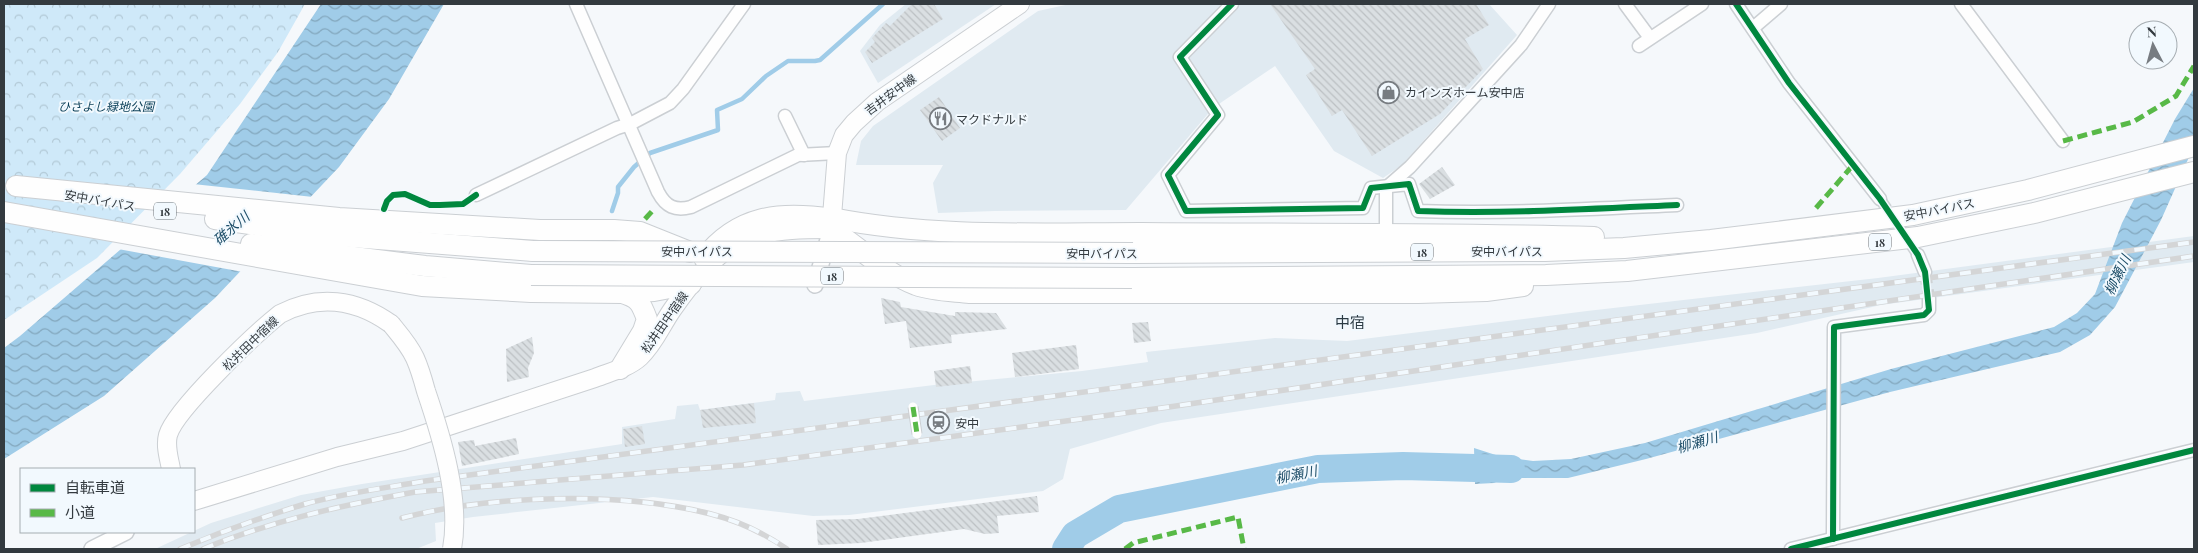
<svg xmlns="http://www.w3.org/2000/svg" width="2198" height="553" viewBox="0 0 2198 553" font-family="'Playfair Display','Noto Sans JP',serif">
<defs>
<pattern id="forest-crowns" width="20" height="18" patternUnits="userSpaceOnUse" patternTransform="scale(1.25)"><rect width="20" height="18" fill="#cfe9f9"/><path d="M2 6a3 3 0 1 1 6 0M12 15a3 3 0 1 1 6 0" fill="none" stroke="#b2c9d6"/></pattern>
<pattern id="water-waves" width="16" height="10" patternUnits="userSpaceOnUse" patternTransform="scale(1.25)"><rect width="16" height="10" fill="#a0cce8"/><path d="M0 5q4-4 8 0t8 0" fill="none" stroke="#83a7bd"/></pattern>
<pattern id="building-back-hatch" width="6" height="6" patternUnits="userSpaceOnUse" patternTransform="scale(1.25)"><rect width="6" height="6" fill="#dadfe2"/><path d="M-1 5l2 2M0 0l6 6M5-1l2 2" fill="none" stroke="#bcc0c3"/></pattern>
</defs>
<rect width="100%" height="100%" fill="#f5f8fb"/>
<g fill="#e0eaf1">
<polygon points="906,4 996,4 878,83 860,51 880,25"/>
<polygon points="1070,4 1489,4 1517,35 1402,165 1383,178 1334,151 1275,66 1213,108 1126,210 995,211 938,213 933,183 943,165 856,165 861,141 873,126 1038,11"/>
<polygon points="2194,236 2194,262 1881,305 1757,333 1161,423 1070,449 1063,479 1043,491 849,515 813,516 653,497 473,517 435,523 436,541 416,549 155,549 211,523 301,495 362,484 622,444 622,427 675,419 677,406 698,404 700,410 775,400 776,393 800,391 804,401 934,385 1082,371 1148,362 1146,352 1275,338 1347,341 1587,311 1878,278"/>
</g>
<polygon fill="url(#forest-crowns)" points="4,4 305,4 278,52 240,104 180,174 97,258 4,320"/>
<g fill="url(#water-waves)">
<polygon points="321,4 444,4 389,99 339,167 215,298 104,396 4,459 4,348 20,336 207,175"/>
<polygon points="2194,88 2194,146 2161,220 2115,307 2090,335 2060,352 1890,392 1646,459 1568,478 1504,478 1494,483 1475,484 1474,448 1502,457 1533,461 1571,459 1645,443 1891,369 2054,327 2077,313 2095,294 2122,223 2175,119"/>
</g>
<polygon fill="#f5f8fb" points="193,184 313,197 243,272 118,249"/>
<g fill="none" stroke-linecap="round" stroke-linejoin="round">
<polyline stroke="#a0cce8" stroke-width="4.5" points="612,211 618,193 618,187 634,167 650,153 718,130 717,110 742,99 766,76 788,61 815,61 820,60 883,4"/>
<polyline stroke="#a0cce8" stroke-width="28" points="1066,549 1075,535 1119,509 1318,469 1403,466 1511,469"/>
</g>
<g fill="url(#building-back-hatch)">
<polygon points="912,4 934,4 943,19 872,63 865,52 875,42 872,38 886,23 890,26"/>
<polygon points="1270,4 1476,4 1489,25 1465,39 1483,69 1440,114 1372,156 1342,110 1332,116 1306,75 1315,69"/>
<polygon points="939,97 960,128 942,141 920,110"/>
<polygon points="1442,167 1455,185 1430,199 1419,184"/>
<polygon points="881,298 900,302 901,307 955,316 955,312 996,313 1007,329 951,335 952,343 910,348 906,321 885,324"/>
<polygon points="1148,322 1151,341 1134,343 1132,323"/>
<polygon points="532,337 534,353 528,368 529,377 507,382 506,349"/>
<polygon points="1076,345 1079,369 1015,377 1012,353"/>
<polygon points="970,366 972,383 936,387 934,371"/>
<polygon points="754,403 756,423 703,428 700,410"/>
<polygon points="642,426 645,444 625,447 623,429"/>
<polygon points="516,438 519,454 462,466 458,442 474,440 475,446"/>
<polygon points="1037,496 1039,512 997,516 999,533 985,534 964,529 861,543 818,545 816,520 858,519"/>
</g>
<g fill="none" stroke-linecap="round" stroke-linejoin="round">
<g stroke="#ced2d5" stroke-width="12" stroke-dasharray="12 6" stroke-linecap="butt">
<polyline points="1880,199 1918,255"/>
<polyline points="1925,272 1929,298"/>
</g>
<defs>
<g id="minor">
<path d="M576,4L658,192C666,207 675,211 691,207L798,155L837,153"/>
<path d="M1232,4L1180,57L1218,115L1168,175L1186,211L1363,208L1371,188L1409,184L1418,211C1505,214 1591,209 1677,205"/>
<polyline points="1625,4 1650,38"/>
<polyline points="1736,4 1789,83 1880,199"/>
<polyline points="1961,4 2063,141"/>
<polyline points="1753,28 1781,4"/>
<polyline points="1639,46 1702,4"/>
<polyline points="785,116 804,155"/>
<polyline points="476,195 617,128 630,124 670,103 683,89 744,4"/>
<polyline points="1386,234 1386,188 1410,167 1521,45 1549,4"/>
<polyline points="1918,255 1925,272"/>
<polyline points="1833,539 1834,327 1924,315 1929,310 1929,298"/>
<polyline points="1791,549 2194,450"/>
</g>
<g id="tertiary">
<polyline points="815,285 831,229"/>
<polyline points="92,549 126,532"/>
</g>
<g id="secondary">
<path d="M703,258C737,214 780,210 832,218"/>
<path d="M171,469C169,458 165,446 168,435C175,410 256,333 280,314C318,294 356,299 391,324"/>
<path d="M194,501L337,457L403,441L595,378C610,372 628,368 640,357C654,344 661,326 672,310C692,281 717,249 752,237C778,229 805,229 831,229L837,153L844,135L854,123L877,102L1020,4"/>
</g>
<g id="trunk">
<polyline points="16,186 339,218 540,230 614,230 640,232 690,252"/>
<polyline points="4,212 422,286 531,292 622,293 654,291 691,284"/>
<path d="M832,218C933,238 1038,233 1141,233C1292,234 1443,233 1594,237"/>
<polyline points="215,219 326,235 533,251"/>
<path d="M831,229C859,247 885,273 916,285C933,291 953,291 970,293H1418L1486,291L1523,286"/>
<polyline points="251,244 425,266 531,275"/>
<polyline points="1133,253 1545,251 1624,248 1711,240 1913,215 2028,190 2194,146"/>
<polyline points="1132,278 1546,275 1627,271 1918,237 2034,213 2194,172"/>
<path d="M620,369L643,331L647,319C641,303 639,298 622,293"/>
</g>
</defs>
<use href="#minor" stroke="#cbcfd3" stroke-width="15"/>
<use href="#tertiary" stroke="#cbcfd3" stroke-width="18"/>
<use href="#secondary" stroke="#cbcfd3" stroke-width="20"/>
<use href="#trunk" stroke="#cbcfd3" stroke-width="22"/>
<use href="#minor" stroke="#fefefe" stroke-width="12"/>
<use href="#tertiary" stroke="#fefefe" stroke-width="15"/>
<use href="#secondary" stroke="#fefefe" stroke-width="18"/>
<use href="#trunk" stroke="#fefefe" stroke-width="20"/>
<defs>
<g id="rail">
<path d="M402,518C491,495 621,491 711,514C738,521 764,533 787,549"/>
<path d="M180,549C221,532 262,517 305,504C344,493 385,488 425,481L2194,242"/>
<path d="M203,549C271,521 343,505 415,492L743,465L1169,407L2194,256"/>
</g>
</defs>
<use href="#rail" stroke="#d4d5d6" stroke-width="5.5"/>
<use href="#rail" stroke="#f2f9fe" stroke-width="4" stroke-dasharray="11" stroke-linecap="butt"/>
<defs>
<polyline id="pedestrian-bridge" points="913,407 917,434"/>
<path id="secondary-bridge" d="M391,324C400,335 409,345 415,358C420,369 423,380 426,391C442,438 461,500 452,549"/>
<g id="trunk-bridge">
<polyline points="533,251 1133,253"/>
<polyline points="531,275 1132,278"/>
</g>
</defs>
<use href="#pedestrian-bridge" stroke="#cbcfd3" stroke-width="11" stroke-linecap="butt"/>
<use href="#secondary-bridge" stroke="#cbcfd3" stroke-width="20" stroke-linecap="butt"/>
<use href="#trunk-bridge" stroke="#cbcfd3" stroke-width="22" stroke-linecap="butt"/>
<use href="#pedestrian-bridge" stroke="#fefefe" stroke-width="9"/>
<use href="#secondary-bridge" stroke="#fefefe" stroke-width="18"/>
<use href="#trunk-bridge" stroke="#fefefe" stroke-width="20"/>
<g stroke="#58b947" stroke-width="5" stroke-dasharray="10 5" stroke-linecap="butt">
<polyline points="2063,141 2133,122 2176,96 2194,66"/>
<polyline points="1816,208 1853,165"/>
<polyline points="645,219 654,209"/>
<polyline points="913,407 917,434"/>
<polyline points="1125,549 1133,543 1238,517 1244,549"/>
</g>
<defs>
<g id="cycleway">
<path d="M1232,4L1180,57L1218,115L1168,175L1186,211L1363,208L1371,188L1409,184L1418,211C1505,214 1591,209 1677,205"/>
<polyline points="1736,4 1789,83 1880,199 1918,255 1925,272 1929,310 1924,315 1834,327 1833,539"/>
<polyline points="384,209 387,201 393,195 405,194 430,205 440,205 463,204 476,195"/>
<polyline points="1791,549 2194,450"/>
</g>
</defs>
<use href="#cycleway" stroke="#f2f9fe" stroke-width="9"/>
<use href="#cycleway" stroke="#00873e" stroke-width="6"/>
</g>
<defs>
<symbol id="shop-ring" viewBox="-11 -11 22 22"><circle r="9.5" fill="#f2f9fe" stroke="#777c81" stroke-width="1.5"/><path d="M-5-2.5h2.3a2.7 3.5 0 0 1 5.4 0H5L5.5 6h-11ZM-1.5-2.5h3a1.5 2.3 0 0 0-3 0Z" fill="#777c81"/></symbol>
<symbol id="restaurant-ring" viewBox="-11 -11 22 22"><circle r="9.5" fill="#f2f9fe" stroke="#777c81" stroke-width="1.5"/><path d="M-5-6h1v4h1v-4h1v4h1v-4h1v5L-1.5 .5V6h-2V.5L-5-1ZM5-6V6H3V1.5H1.5Q1.5-4 5-6Z" fill="#777c81"/></symbol>
<symbol id="station-ring" viewBox="-11 -11 22 22"><circle r="9.5" fill="#f2f9fe" stroke="#777c81" stroke-width="1.5"/><path d="M-3-6H3Q5-6 5-4V2Q5 4 3 4L4.5 6H3L1.5 4h-3L-3 6H-4.5L-3 4Q-5 4-5 2V-4Q-5-6-3-6ZM-3.5-4v3h7v-3ZM-3.5 1v1.5H-2V1ZM2 1v1.5H3.5V1Z" fill="#777c81"/></symbol>
</defs>
<g fill-rule="evenodd">
<use href="#shop-ring" x="1376" y="80" width="25" height="25"/>
<use href="#restaurant-ring" x="928" y="106" width="25" height="25"/>
<use href="#station-ring" x="926" y="410" width="25" height="25"/>
</g>
<g text-anchor="middle" dominant-baseline="central" stroke-width="4" stroke-linejoin="round" paint-order="stroke">
<g fill="#f2f9fe" stroke="#6c7378" stroke-width="1">
<rect x="154" y="202.5" width="22" height="17" rx="4"/>
<rect x="1869" y="233.5" width="22" height="17" rx="4"/>
<rect x="1411" y="243.5" width="22" height="17" rx="4"/>
<rect x="821" y="267.5" width="22" height="17" rx="4"/>
</g>
<g font-size="11" font-weight="bold" fill="#333a3f">
<text x="165" y="211">18</text>
<text x="1880" y="242">18</text>
<text x="1422" y="252">18</text>
<text x="832" y="276">18</text>
</g>
<g font-size="12" fill="#333a3f" stroke="#f2f9fe" text-anchor="start">
<text x="1405" y="92">カインズホーム安中店</text>
<text x="956" y="119">マクドナルド</text>
<text x="955" y="423">安中</text>
</g>
<g font-size="12" fill="#333a3f" stroke="#f2f9fe">
<text transform="translate(890 94) rotate(-36)">吉井安中線</text>
<text transform="translate(100 200) rotate(10)">安中バイパス</text>
<text transform="translate(1939 209) rotate(-11)">安中バイパス</text>
<text x="697" y="251">安中バイパス</text>
<text x="1507" y="251">安中バイパス</text>
<text x="1102" y="253">安中バイパス</text>
<text transform="translate(664 322) rotate(-55)">松井田中宿線</text>
<text transform="translate(250 343) rotate(-44)">松井田中宿線</text>
</g>
<g font-size="12" font-style="italic" fill="#073c55" stroke="#f2f9fe">
<text x="106" y="106">ひさよし緑地公園</text>
</g>
<g font-size="14" font-style="italic" fill="#1e4e69" stroke="#f2f9fe">
<text transform="translate(231 228) rotate(-41)">碓氷川</text>
<text transform="translate(2117 275) rotate(-64)">柳瀬川</text>
<text transform="translate(1697 442) rotate(-16)">柳瀬川</text>
<text transform="translate(1296 474) rotate(-11)">柳瀬川</text>
</g>
<g font-size="15" fill="#2c3b44" stroke="#f2f9fe">
<text x="1350" y="322">中宿</text>
</g>
</g>
<rect width="2198" height="553" fill="none" stroke="#333a3f" stroke-width="10"/>
<rect x="20" y="468" width="175" height="65" fill="#f2f9fe" stroke="#a6adb2"/>
<rect x="30" y="484" width="25" height="8" fill="#00873e" stroke="#a6adb2"/>
<text x="65" y="493" font-size="15" fill="#333a3f">自転車道</text>
<rect x="30" y="509" width="25" height="8" fill="#58b947" stroke="#a6adb2"/>
<text x="65" y="518" font-size="15" fill="#333a3f">小道</text>
<g transform="translate(2153 45) rotate(354)"><circle r="24" fill="#f2f9fe" stroke="#a6adb2"/>
<path d="M0-4L9 19L0 12L-9 19Z" fill="#777c81"/>
<text y="-8" font-size="14" font-weight="bold" text-anchor="middle" fill="#333a3f">N</text>
</g>
</svg>
